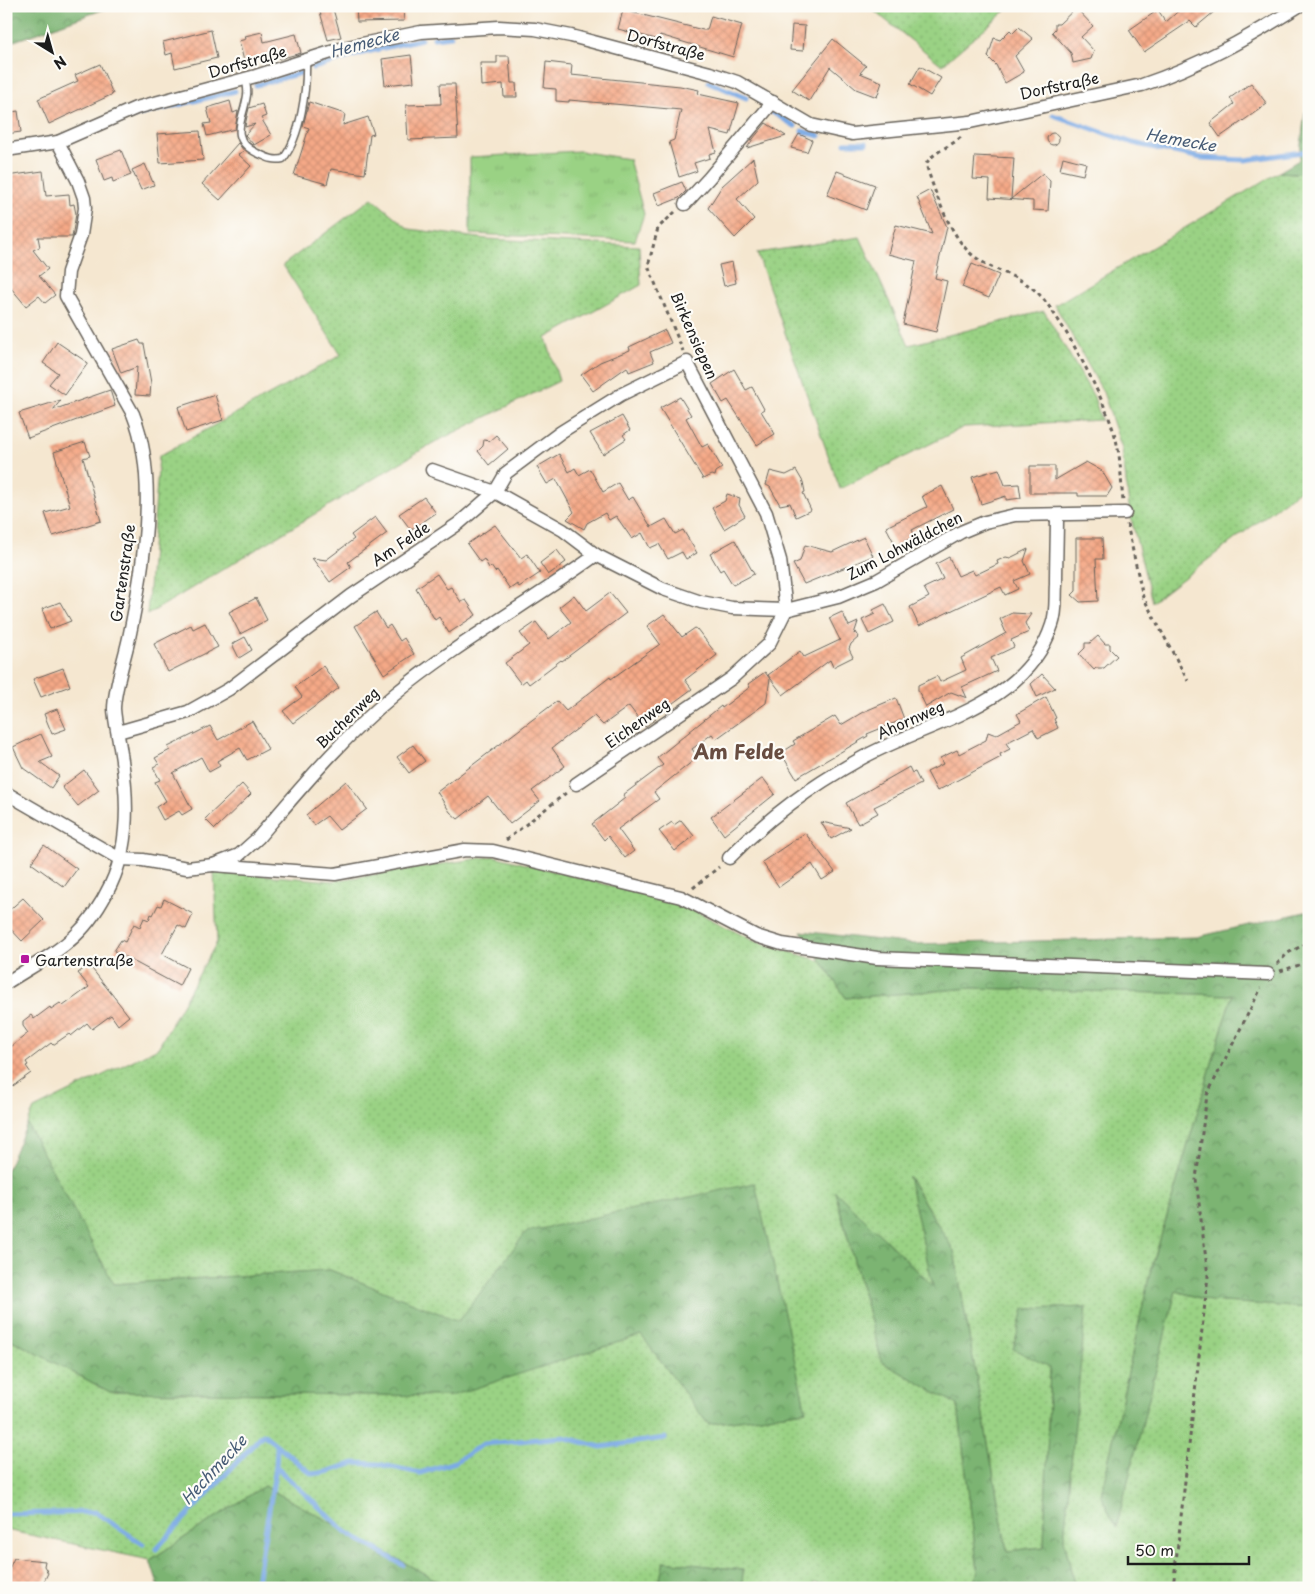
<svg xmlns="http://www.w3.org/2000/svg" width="1315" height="1594" viewBox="0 0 1315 1594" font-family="'Playpen Sans',sans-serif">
<defs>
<pattern id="grass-dots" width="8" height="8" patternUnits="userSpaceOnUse" patternTransform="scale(1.25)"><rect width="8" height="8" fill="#9ad284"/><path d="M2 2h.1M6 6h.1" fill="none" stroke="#84b471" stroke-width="1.8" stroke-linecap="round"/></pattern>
<pattern id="forest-crowns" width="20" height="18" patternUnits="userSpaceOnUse" patternTransform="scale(1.25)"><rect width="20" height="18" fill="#7bb472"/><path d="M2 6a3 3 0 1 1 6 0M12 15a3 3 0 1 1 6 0" fill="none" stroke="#64925d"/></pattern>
<pattern id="park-tufts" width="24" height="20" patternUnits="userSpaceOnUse" patternTransform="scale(1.25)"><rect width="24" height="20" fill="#9ad284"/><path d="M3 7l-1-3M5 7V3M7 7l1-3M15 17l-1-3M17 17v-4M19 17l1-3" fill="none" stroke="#84b471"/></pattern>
<pattern id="building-cross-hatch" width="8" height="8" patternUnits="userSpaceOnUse" patternTransform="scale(1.25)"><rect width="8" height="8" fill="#f5a987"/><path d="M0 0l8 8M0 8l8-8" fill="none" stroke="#d19174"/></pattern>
</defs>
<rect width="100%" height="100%" fill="#fdfcf7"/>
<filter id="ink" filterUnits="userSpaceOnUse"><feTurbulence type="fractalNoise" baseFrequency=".02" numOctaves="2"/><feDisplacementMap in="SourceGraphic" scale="10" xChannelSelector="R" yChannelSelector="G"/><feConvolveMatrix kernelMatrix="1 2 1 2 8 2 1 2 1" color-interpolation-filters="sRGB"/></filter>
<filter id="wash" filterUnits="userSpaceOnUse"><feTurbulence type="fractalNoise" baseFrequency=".0096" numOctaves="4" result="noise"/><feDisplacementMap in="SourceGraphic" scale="20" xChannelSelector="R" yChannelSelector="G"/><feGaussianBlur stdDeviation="1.12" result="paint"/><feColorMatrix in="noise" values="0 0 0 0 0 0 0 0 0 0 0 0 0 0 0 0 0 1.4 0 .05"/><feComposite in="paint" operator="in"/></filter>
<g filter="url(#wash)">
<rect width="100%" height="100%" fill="#f5e7d0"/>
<g fill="url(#grass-dots)" stroke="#5b7750">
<polygon points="868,6 1011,6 942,65"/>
<polygon points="1279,172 1309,174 1309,483 1152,602 1130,514 1122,449 1103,392 1055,305"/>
<polygon points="372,198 409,229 487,239 639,246 641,285 546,338 559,381 433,443 147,615 159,456 341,355 283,265"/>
<polygon points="860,237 909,345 1044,311 1094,397 1101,420 964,427 840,489 757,253"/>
<polygon points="494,856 679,903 754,941 821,961 846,998 972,988 1232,995 1149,1277 1101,1495 1116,1527 1176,1291 1210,1301 1309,1308 1309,1588 1075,1588 1064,1539 1085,1307 1024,1310 1050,1366 1044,1547 1007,1551 954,1251 909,1177 933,1286 835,1192 882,1362 958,1405 978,1572 971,1588 845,1588 814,1583 813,1588 742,1588 743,1570 664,1561 658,1588 451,1588 264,1486 150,1560 6,1530 6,1337 110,1392 450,1396 642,1334 708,1424 806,1411 526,1232 459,1322 330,1270 113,1284 27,1124 34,1109 158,1048 217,942 214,871 333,881"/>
</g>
<g fill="url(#forest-crowns)" stroke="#4c6847">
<polygon points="6,6 113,6 6,44"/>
<polygon points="1305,112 1309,115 1309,174 1279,172 1299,160"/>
<polygon points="1309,911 1309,1308 1210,1301 1176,1291 1116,1528 1101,1495 1149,1277 1232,995 972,988 846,998 801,931 913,944 1197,937"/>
<polygon points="27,1124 114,1284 330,1270 459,1321 526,1232 755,1183 806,1411 708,1424 641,1335 451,1396 110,1392 6,1337 6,1172"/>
<polygon points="908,1176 954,1251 1007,1551 1044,1547 1050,1367 1013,1349 1024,1309 1086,1307 1064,1539 1075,1588 971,1588 978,1572 958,1405 882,1362 835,1191 933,1286"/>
<polygon points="264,1486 451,1588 159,1588 150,1560"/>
<polygon points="664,1561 743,1570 742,1588 658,1588"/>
</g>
<polygon fill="url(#park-tufts)" stroke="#5b7750" points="579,151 629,159 644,214 635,241 470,234 470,157"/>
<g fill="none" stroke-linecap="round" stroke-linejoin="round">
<g stroke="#7baae5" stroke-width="5">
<polyline points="434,38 451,36"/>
<polyline points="313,68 363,53 421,39"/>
<polyline points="709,82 746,98"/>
<polyline points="256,85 301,73"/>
<polyline points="772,112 795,126"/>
<polyline points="1053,115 1133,143 1201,158 1245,160 1309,151"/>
<polyline points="129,117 235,91"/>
<polyline points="802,131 819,136"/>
<polyline points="845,143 866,143"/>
<polyline points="276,1467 346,1532 403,1565"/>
<polyline points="6,1514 95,1512 143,1544"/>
<polyline points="156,1549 263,1434 312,1474 326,1472 355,1463 378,1464 420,1473 455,1462 483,1444 563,1437 601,1447 665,1438"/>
<polyline points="256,1588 276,1467 277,1447"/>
</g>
</g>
<g id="blocks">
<g fill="url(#building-cross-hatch)">
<polygon points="356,6 403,6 404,21 357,22"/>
<polygon points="1184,6 1221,6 1196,27 1190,21 1144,52 1129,30 1158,10 1166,22"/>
<polygon points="1076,8 1093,26 1081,37 1094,51 1091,59 1073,63 1071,53 1052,32 1055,29 1055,24 1059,24"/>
<polygon points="333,9 341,37 328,40 320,12"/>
<polygon points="623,10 703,30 707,30 711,16 742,25 733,57 660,35 659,40 618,29"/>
<polygon points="792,25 805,26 803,51 790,50"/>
<polygon points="1019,27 1033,39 1015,56 1024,72 1005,83 996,65 988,57 994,38 1000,40 1010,30 1013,33"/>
<polygon points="211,30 217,58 175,68 172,53 166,55 163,42"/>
<polygon points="262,32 264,42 296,34 301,53 279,59 278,53 244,61 239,41 246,39 245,36"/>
<polygon points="833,39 866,66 860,73 882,82 877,97 856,89 830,67 809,101 792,90"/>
<polygon points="411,55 414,82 385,85 382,59"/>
<polygon points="497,56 509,56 511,83 516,83 517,97 504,97 503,84 481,86 480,63 497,63"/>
<polygon points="546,62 572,65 571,75 680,86 699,90 698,94 739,103 730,135 710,130 716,152 709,154 710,158 694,163 697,171 679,177 669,142 674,140 681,110 569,100 569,102 556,101 556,89 544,88"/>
<polygon points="100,64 113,94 49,124 38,99 78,81 75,75"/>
<polygon points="920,66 941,78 930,96 910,84"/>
<polygon points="1251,83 1267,104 1220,137 1210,123 1234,104 1230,98"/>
<polygon points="440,84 455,84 458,138 408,140 406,105 441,104"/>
<polygon points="230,101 233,113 238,111 235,129 207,136 204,124 211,123 207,108"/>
<polygon points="309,102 345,114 343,125 368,117 374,134 370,135 365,174 331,169 327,184 294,175 309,128 303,126"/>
<polygon points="262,104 266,116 261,118 271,135 254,145 245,135 255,124 245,127 246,121 249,108"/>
<polygon points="18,111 21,132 6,134 6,113"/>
<polygon points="766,123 786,136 747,148 753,139"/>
<polygon points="200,131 203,160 160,163 157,134"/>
<circle cx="1053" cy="139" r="6"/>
<polygon points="799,134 812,140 807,152 791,148"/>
<polygon points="238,143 244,151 238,154 251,166 220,200 202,184"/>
<polygon points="121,150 131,175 113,182 112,178 104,181 96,159"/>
<polygon points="975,156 1014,158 1011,199 1043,173 1050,181 1048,211 1033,210 1033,201 989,198 990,180 973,179"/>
<polygon points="1063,157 1086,163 1083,175 1060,170"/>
<polygon points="753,158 758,180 737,199 754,219 735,238 708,208 722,186"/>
<polygon points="145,164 154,185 141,190 132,170"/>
<polygon points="43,171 46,196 69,194 70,205 74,204 76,214 72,237 38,237 40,247 33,250 48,269 39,276 55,295 45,303 39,296 26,306 6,282 6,176"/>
<polygon points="837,171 875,185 866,210 827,195"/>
<polygon points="682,182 686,191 679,198 659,206 654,193"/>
<polygon points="930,190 947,227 935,278 947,281 936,332 903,324 916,261 888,254 896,225 932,234 917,197"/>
<polygon points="732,262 736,283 724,286 719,265"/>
<polygon points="972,264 999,275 989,298 962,287"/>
<polygon points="665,330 671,343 650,352 654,362 629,372 627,367 593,391 581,375 600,362 630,350 629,347"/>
<polygon points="139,340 141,344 144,344 151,383 150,396 135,395 137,367 121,373 112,349"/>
<polygon points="57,342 88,363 65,395 49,384 58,373 43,363"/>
<polygon points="734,369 746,390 752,387 764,409 761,411 775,434 757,445 728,400 723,403 712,384"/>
<polygon points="110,390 115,406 28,438 19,413 61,400 53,410"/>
<polygon points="215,395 223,420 186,432 178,407"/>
<polygon points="680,397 691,415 686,418 702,447 708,444 722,468 716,472 715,476 711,475 703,479 660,408"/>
<polygon points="622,416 630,430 623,435 626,439 603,454 590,433"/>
<polygon points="496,435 508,449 489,465 478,451 483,446 484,440 489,441"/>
<polygon points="85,442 90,456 83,458 101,521 53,536 45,513 70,506 54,452"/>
<polygon points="559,454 569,472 575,468 579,475 590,469 603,492 618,483 628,500 633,497 651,527 666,519 675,534 683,530 697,553 686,559 682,552 668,559 659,544 650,548 642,533 632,539 616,516 609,520 605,513 587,523 584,529 567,519 574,512 556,479 547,484 537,467"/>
<polygon points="1086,462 1102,471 1112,488 1107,496 1078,496 1078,493 1030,493 1030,466 1055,466 1055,480"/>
<polygon points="999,469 1005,485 1019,484 1021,498 1006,500 1006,496 981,504 972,477"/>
<polygon points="796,470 803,482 805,492 803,493 811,510 796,517 790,503 780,505 770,487 766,485 770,471 786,475"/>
<polygon points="942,486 953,509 912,530 915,536 896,546 886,527 927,507 922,496"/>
<polygon points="727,494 740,498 739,505 745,516 724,529 712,508 725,501"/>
<polygon points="424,497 436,513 411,530 399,514"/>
<polygon points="375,517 387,533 348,562 351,567 330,582 312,558 326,560 354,539 351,535"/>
<polygon points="495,525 521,558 527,554 540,573 519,587 517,584 510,589 497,570 495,572 491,566 489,568 484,559 480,562 467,544"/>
<polygon points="864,537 873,556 804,584 793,564 800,561 805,545 832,552"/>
<polygon points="1076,538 1102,538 1103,559 1096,559 1098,601 1080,602 1072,595 1076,591"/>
<polygon points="735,540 754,574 733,585 723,569 720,571 710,554"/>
<polygon points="1028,549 1024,561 1030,574 1014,581 1018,589 1005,595 1001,587 919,626 910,607 929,597 924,588 943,579 936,564 949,557 958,576 972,570 975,575 998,564 997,561 1006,557 1010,558"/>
<polygon points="557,550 566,562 548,575 540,563"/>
<polygon points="437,574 447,589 451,587 461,602 466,600 476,615 449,633 439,617 435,620 416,588"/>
<polygon points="610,593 626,613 562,661 561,660 529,684 526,680 521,684 505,663 529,645 520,633 536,622 549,639 571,622 559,607 574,595 586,611"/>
<polygon points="256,598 267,620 240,634 229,612"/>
<polygon points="60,602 71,621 50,629 42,609"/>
<polygon points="885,604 894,622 869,634 862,620 875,614 873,610"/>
<polygon points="376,612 386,628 390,625 400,641 404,638 414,654 384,674 355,626"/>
<polygon points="842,612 849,626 858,622 854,634 856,632 859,637 851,644 849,649 853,657 833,667 830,660 783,695 768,675 800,651 804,657 840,640 829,618"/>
<polygon points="1012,613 1031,614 1025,623 1029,632 1011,640 1014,647 991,658 997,671 962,687 967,698 951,692 926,707 918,690 918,685 937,676 940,682 966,670 961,658 1006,633 1000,619"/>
<polygon points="664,614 682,637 695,628 697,629 717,655 685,680 692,689 654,717 656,719 645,727 629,706 603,725 594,716 552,748 565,766 532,791 540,801 510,824 488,796 458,819 450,812 437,792 557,701 566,711 610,677 611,679 660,644 647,626"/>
<polygon points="205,623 218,647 168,672 154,644 191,625 193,629"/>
<polygon points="1098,636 1105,644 1110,644 1110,649 1117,656 1104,668 1096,668 1094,670 1079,654 1085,648 1085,643 1090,643"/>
<polygon points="245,637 252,650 239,658 232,644"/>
<polygon points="323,666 339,688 293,723 283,711 302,697 295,687"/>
<polygon points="63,668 70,686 41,697 33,679"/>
<polygon points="765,672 770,679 766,703 716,739 712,734 692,749 698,757 654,792 659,799 618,829 634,851 625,858 608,836 604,840 592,824 625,798 623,795 663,765 657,758 721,706 722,708 750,687 748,684"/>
<polygon points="1042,674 1055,688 1037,697 1031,684"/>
<polygon points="1046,697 1056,718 1054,719 1058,728 1038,738 1033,729 1006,743 1010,749 1000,754 1001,757 937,791 927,772 943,764 940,758 957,750 959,754 986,740 988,732 996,735 1021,721 1017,714"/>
<polygon points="896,698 904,719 867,734 868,736 796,778 781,753 795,744 793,741 835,716 841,725 863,712"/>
<polygon points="57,709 66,729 52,734 44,714"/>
<polygon points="252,721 268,749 247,760 240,748 217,761 220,766 209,772 201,757 173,773 192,809 182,815 179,811 163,820 156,807 166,801 155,782 160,780 153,767 159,764 155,758 170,750 168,747 210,726 218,740"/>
<polygon points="41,734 52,757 40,762 59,776 51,788 23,768 13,747"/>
<polygon points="413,745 425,761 409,773 397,757"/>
<polygon points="909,767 912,773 915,772 921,784 874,807 878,813 858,824 846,803"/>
<polygon points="84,770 99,790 78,806 62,787"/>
<polygon points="763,778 775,794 724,835 711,817"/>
<polygon points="346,781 367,809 339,830 327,816 314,825 306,815"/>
<polygon points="242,784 251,794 215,829 205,819"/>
<polygon points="681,820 694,836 675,851 659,831 672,822 674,825"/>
<polygon points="821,822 851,828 831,839"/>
<polygon points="805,833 835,872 822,880 812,864 779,887 762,862"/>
<polygon points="44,845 77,869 64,887 31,863"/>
<polygon points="23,898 44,920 22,941 6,924 6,913"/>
<polygon points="164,899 193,914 186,929 178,925 162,954 188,968 179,986 114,951 121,940 125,942 134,924 140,927 144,918 149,920 151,914 153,915 158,905 161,906"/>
<polygon points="89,965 129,1016 118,1025 111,1015 92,1029 87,1023 71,1036 69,1034 53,1045 51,1043 26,1062 28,1065 26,1066 31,1073 6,1091 6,1051 28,1033 23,1026 23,1021 31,1015 34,1019 50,1007 51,1009 60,1003 63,1006 89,987 78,973"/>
<polygon points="14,1558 45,1561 44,1566 48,1573 41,1588 17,1588 6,1582 6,1575"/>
</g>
</g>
</g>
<g filter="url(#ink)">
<use href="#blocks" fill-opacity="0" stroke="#68635b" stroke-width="1"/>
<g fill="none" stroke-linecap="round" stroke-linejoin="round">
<defs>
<path id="lane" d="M246,79C246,84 248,90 247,95C244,119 227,138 257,153C267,157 272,161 283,159C301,136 307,89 306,61"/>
<g id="street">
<path d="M6,150L58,142L136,108L256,76L347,47L421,32L499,27L535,29L571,36L710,73L737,82L811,125L852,134L970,122L1142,85C1199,66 1248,38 1299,6"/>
<polyline points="685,204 709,178 773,102"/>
<polyline points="432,470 495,492 563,530 596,555 663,589 701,602 732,608 786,610 838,597 876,581 961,532 985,522 1015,515 1125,513"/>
<polyline points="118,732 188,712 229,689 351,596 458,524 495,492 506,473 561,432 622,394 687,362 766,513 780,560 786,610 769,644 732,678 576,784"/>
<path d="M6,793L120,859L143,860L187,868L213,865L239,855L258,838C301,788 343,737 394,695C457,643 530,603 596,555"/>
<path d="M729,858C770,816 810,787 862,758C928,721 1025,708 1052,625C1057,612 1055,598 1056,584C1056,561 1057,538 1057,515"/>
<polyline points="213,865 335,874 465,850 493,851 681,897 756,936 782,944 877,958 1268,974"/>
<path d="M6,983C56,951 84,941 111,884C130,844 128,796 121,754C119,739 115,723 114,709C114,690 125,657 129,638C143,571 159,479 133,414L66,296L68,272L81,235L85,208L84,198L78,181L58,142"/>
</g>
</defs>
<use href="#lane" stroke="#68635b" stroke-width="9"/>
<use href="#street" stroke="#68635b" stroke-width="15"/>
<g stroke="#68635b" stroke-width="3" stroke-dasharray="4 4" stroke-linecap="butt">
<path d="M961,137C950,147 934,151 926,164C934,191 952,241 975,257C995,272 1019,275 1038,293C1063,319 1110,408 1117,444C1121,462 1121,482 1123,501"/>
<polyline points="675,212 658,228 648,266 683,351"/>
<polyline points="1127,524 1143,597 1188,681"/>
<polyline points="506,840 566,793"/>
<polyline points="693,888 719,867"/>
<polyline points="1277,964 1288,953 1309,942"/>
<polyline points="1280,971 1309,962"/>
<polyline points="424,1588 433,1584 441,1588"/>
<polyline points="1173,1588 1208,1276 1196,1179 1207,1095 1261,988"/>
</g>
<use href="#lane" stroke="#fff" stroke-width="6"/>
<use href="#street" stroke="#fff" stroke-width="12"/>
</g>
</g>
<rect fill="#b5179e" stroke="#fdfcf7" stroke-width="2" x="20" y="954" width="10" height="10" rx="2.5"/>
<g text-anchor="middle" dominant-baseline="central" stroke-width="4.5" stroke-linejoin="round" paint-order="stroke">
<g font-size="15" fill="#1c1c1c" stroke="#fdfcf7">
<text transform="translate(666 44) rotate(15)">Dorfstraße</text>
<text transform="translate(247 61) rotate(-16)">Dorfstraße</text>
<text transform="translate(1059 85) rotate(-12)">Dorfstraße</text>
<text transform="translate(695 335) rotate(66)">Birkensiepen</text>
<text transform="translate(400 543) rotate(-34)">Am Felde</text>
<text transform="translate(904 545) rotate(-28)">Zum Lohwäldchen</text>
<text transform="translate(122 573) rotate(-82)">Gartenstraße</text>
<text transform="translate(347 717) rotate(-44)">Buchenweg</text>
<text transform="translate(910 719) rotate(-24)">Ahornweg</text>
<text transform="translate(637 722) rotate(-35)">Eichenweg</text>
</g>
<g font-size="15" fill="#1c1c1c" stroke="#fdfcf7" text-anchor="start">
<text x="35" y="959">Gartenstraße</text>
</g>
<g font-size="16" font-style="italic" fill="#475c76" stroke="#fdfcf7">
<text transform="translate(364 42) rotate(-15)">Hemecke</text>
<text transform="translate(1181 139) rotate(10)">Hemecke</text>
<text transform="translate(213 1469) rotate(-47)">Hechmecke</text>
</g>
<g font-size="20" font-weight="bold" fill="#684d41" stroke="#fdfcf7">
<text x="739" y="751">Am Felde</text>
</g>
</g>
<rect width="1315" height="1594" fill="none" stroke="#fdfcf7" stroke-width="25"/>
<g transform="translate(52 52) rotate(143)" stroke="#fdfcf7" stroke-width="4" paint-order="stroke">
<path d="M0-4L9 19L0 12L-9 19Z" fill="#1c1c1c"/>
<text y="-8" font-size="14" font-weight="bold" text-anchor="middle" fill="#1c1c1c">N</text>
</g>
<path d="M1128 1556v8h121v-8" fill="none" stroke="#1c1c1c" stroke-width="2.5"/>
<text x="1135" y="1556" font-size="15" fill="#1c1c1c" stroke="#fdfcf7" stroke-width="4" paint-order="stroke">50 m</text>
</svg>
